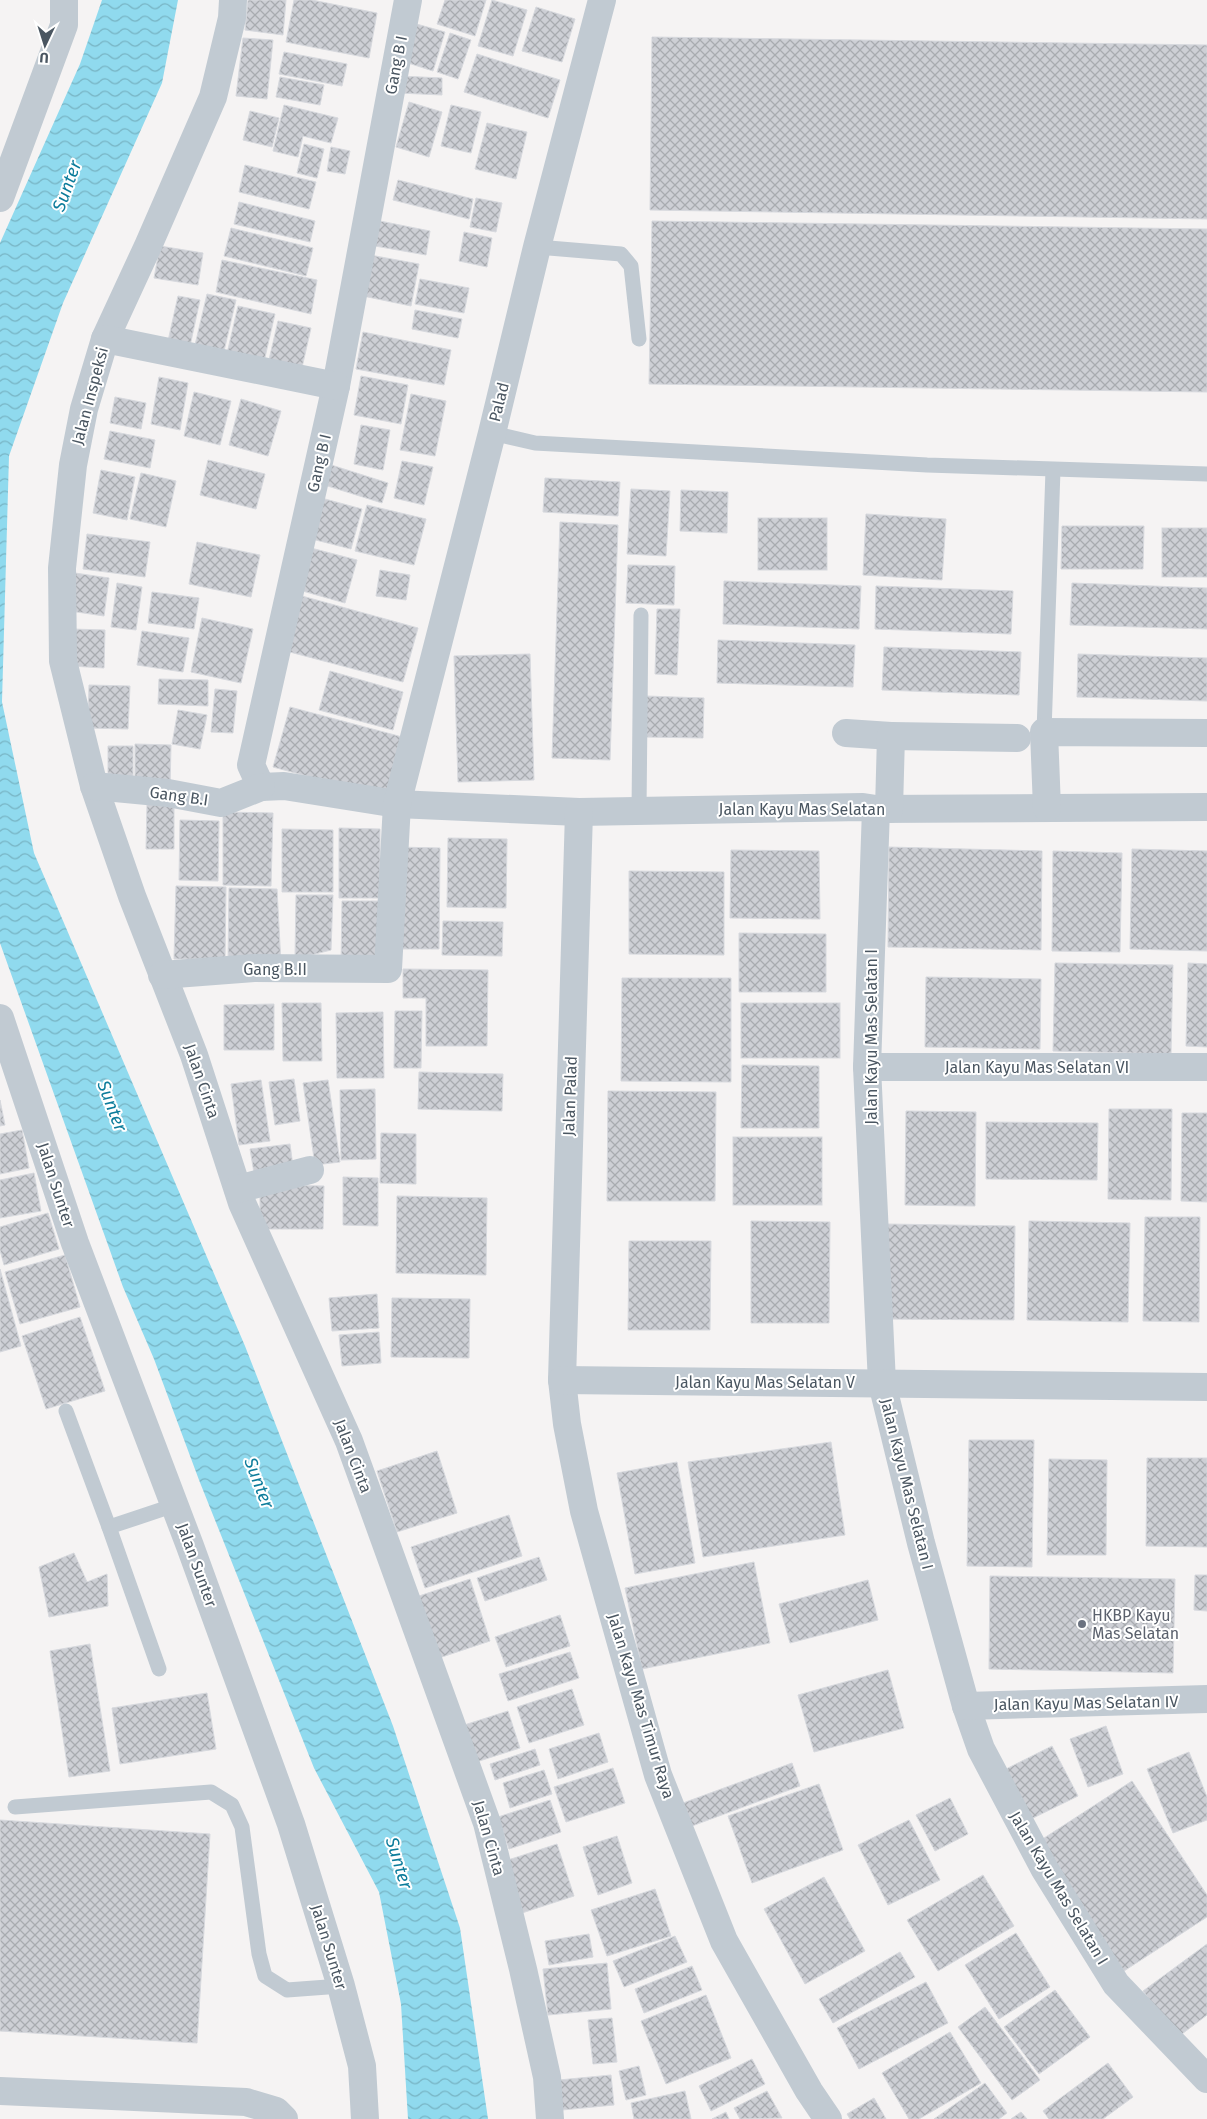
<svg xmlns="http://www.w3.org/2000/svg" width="1207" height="2119" viewBox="0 0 1207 2119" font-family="'Fira Sans',sans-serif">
<defs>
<pattern id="water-waves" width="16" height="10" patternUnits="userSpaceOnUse" patternTransform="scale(1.25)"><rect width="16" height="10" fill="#90daee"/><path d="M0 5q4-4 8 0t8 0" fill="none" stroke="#78b4c4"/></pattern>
<pattern id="building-cross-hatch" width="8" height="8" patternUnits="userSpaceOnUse" patternTransform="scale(1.25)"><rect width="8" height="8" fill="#cdcfd5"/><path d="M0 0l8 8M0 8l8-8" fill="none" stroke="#a8abb0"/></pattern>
</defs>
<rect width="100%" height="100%" fill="#f5f3f3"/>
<polygon fill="url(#water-waves)" points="102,0 178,0 162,83 63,303 9,456 2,702 34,853 245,1346 393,1726 460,1928 488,2119 408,2119 401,2004 379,1892 314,1768 199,1480 154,1359 123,1287 0,943 0,243 80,64"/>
<g fill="url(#building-cross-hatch)" stroke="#d7d9de">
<polygon points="248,0 286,0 283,35 245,30"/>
<polygon points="294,0 312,0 377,13 369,58 286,42"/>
<polygon points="445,0 486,0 475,36 437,24"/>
<polygon points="492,0 527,10 513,56 478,46"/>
<polygon points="536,7 575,19 562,62 522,51"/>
<polygon points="413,23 445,32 433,71 402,61"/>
<polygon points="450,33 471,40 458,79 437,72"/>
<polygon points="652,37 1207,45 1207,219 650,210"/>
<polygon points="243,38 273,40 267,99 236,96"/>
<polygon points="284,52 347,64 342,86 279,74"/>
<polygon points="477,54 560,80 548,118 464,92"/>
<polygon points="400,76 442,78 442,95 399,93"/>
<polygon points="280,77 324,85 320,105 276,97"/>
<polygon points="409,102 442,112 429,157 396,147"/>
<polygon points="284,105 338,118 331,143 303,136 298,157 273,151"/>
<polygon points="451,105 481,112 471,153 441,146"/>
<polygon points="250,111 279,118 272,147 243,140"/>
<polygon points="487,123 527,132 516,179 475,169"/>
<polygon points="304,144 324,149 317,178 297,173"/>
<polygon points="331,147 350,151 345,174 327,171"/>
<polygon points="245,165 316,182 309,209 239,192"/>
<polygon points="398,180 473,199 469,219 393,200"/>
<polygon points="476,198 502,203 496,232 470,227"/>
<polygon points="239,202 315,221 310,242 234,224"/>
<polygon points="380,221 430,231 426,255 375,246"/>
<polygon points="652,221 1207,229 1207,392 649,384"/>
<polygon points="231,228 313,248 306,276 224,256"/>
<polygon points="464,232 492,238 487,267 459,261"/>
<polygon points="160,246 203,253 198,285 154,278"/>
<polygon points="370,255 419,264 411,306 363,296"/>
<polygon points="222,260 317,280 311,314 216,292"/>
<polygon points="420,279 469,288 464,313 415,304"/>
<polygon points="207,294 236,300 224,351 195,345"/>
<polygon points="178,296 200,300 190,346 168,341"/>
<polygon points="238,306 275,314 263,366 226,358"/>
<polygon points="415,310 462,319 458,338 412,329"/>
<polygon points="278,321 311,328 301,372 268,364"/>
<polygon points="363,332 451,350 444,385 356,369"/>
<polygon points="361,376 408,385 401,424 354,415"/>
<polygon points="159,377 188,383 180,430 151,424"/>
<polygon points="194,392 231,401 220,445 184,436"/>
<polygon points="411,394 446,401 435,456 400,450"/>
<polygon points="115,397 146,403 141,429 110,423"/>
<polygon points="241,399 281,411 268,456 229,445"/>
<polygon points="361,425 390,430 383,470 354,464"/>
<polygon points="110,431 155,440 150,468 104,459"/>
<polygon points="208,460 265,474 256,509 200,495"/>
<polygon points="402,461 433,467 424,505 394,498"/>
<polygon points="325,463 388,483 382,503 318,483"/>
<polygon points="101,470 135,477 127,520 93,513"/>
<polygon points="141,473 176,481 166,527 130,519"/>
<polygon points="545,478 620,482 618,516 543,512"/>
<polygon points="631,489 670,491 666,556 627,554"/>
<polygon points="681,490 728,492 727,533 680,531"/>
<polygon points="314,496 362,509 351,549 304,537"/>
<polygon points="367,505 426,519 414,565 355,551"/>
<polygon points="866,514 946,519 942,580 863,575"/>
<rect x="758" y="518" width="69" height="52"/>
<polygon points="560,522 618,525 610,760 552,758"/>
<polygon points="1062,526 1144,526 1143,569 1061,569"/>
<rect x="1162" y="528" width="45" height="49"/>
<polygon points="87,534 150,542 145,577 83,569"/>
<polygon points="197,542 260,555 251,597 189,584"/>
<polygon points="311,548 357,560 345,603 299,590"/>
<polygon points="628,565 675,566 674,605 626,603"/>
<polygon points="380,570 410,575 406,600 376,596"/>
<polygon points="75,573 109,578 104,616 70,611"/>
<polygon points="724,581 861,586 859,629 723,624"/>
<polygon points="117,583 142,587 136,630 111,627"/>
<polygon points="1072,583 1207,588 1207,629 1070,625"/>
<polygon points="876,586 1013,591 1011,634 875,629"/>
<polygon points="152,592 199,598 194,629 148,623"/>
<polygon points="302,596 418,628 403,682 286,651"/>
<polygon points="657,609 680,609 677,675 655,674"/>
<polygon points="202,618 253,629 241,683 191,672"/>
<polygon points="71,629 105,630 104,668 71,666"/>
<polygon points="142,631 189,638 183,672 137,665"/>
<polygon points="718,640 855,645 853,687 717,683"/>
<polygon points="884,647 1021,652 1019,695 882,690"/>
<polygon points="530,654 534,780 458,782 454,656"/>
<polygon points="1078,654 1207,658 1207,701 1077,697"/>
<polygon points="330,671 403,692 393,730 319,710"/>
<polygon points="159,679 208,680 208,706 158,704"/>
<polygon points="89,685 130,686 128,729 88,728"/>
<polygon points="215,689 237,691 233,733 211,732"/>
<polygon points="646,696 704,698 703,738 645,737"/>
<polygon points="290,707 406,738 389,798 273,767"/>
<polygon points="178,710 207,715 200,749 172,744"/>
<polygon points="135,744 171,745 170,790 135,789"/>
<polygon points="108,746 133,746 133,785 108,784"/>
<polygon points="147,804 174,804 174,849 146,849"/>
<polygon points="223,812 273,813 271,886 223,885"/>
<polygon points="180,820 219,821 218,881 179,880"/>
<polygon points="339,828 380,829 380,898 339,898"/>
<polygon points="282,829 333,830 333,892 282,892"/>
<polygon points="448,838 507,839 506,908 447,907"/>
<polygon points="396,847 440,848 439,949 395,949"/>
<polygon points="889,847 1042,851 1041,950 888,947"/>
<polygon points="1132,849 1207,851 1207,951 1130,949"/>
<polygon points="731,850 819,851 820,919 730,918"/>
<polygon points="1053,851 1122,853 1120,952 1052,951"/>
<polygon points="629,871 724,872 724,955 629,954"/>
<polygon points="176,886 226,887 225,959 174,959"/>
<polygon points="229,888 277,889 281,964 228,963"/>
<polygon points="296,895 333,895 331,950 295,959"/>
<polygon points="342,901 379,901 378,967 341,966"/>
<polygon points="443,921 503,922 502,956 442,955"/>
<polygon points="739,933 826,934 826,992 739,992"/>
<polygon points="1055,963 1173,965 1171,1054 1053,1051"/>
<polygon points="1188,963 1207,964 1207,1047 1186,1046"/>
<polygon points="403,969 488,970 487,1046 426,1046 426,998 403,998"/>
<polygon points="926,977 1041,979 1040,1049 925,1047"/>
<polygon points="622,978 731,978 731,1082 621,1081"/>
<polygon points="282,1003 321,1003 322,1061 283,1061"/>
<rect x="741" y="1003" width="99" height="55"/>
<polygon points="274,1004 274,1050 224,1050 224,1005"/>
<polygon points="395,1011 422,1011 421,1068 394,1068"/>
<polygon points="383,1012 384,1078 337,1078 336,1013"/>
<polygon points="742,1065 819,1066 819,1128 741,1128"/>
<polygon points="419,1072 503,1074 502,1111 418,1109"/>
<polygon points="294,1079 300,1121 275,1125 269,1082"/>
<polygon points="261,1080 270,1141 239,1145 231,1084"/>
<polygon points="328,1080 340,1162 315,1165 303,1083"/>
<polygon points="375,1089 376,1159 341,1160 340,1090"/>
<polygon points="608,1091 716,1092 715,1201 607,1201"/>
<polygon points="0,1100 5,1125 0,1126"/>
<polygon points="1109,1109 1172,1109 1171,1200 1108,1199"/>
<polygon points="906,1111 976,1112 975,1206 905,1205"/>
<polygon points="1182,1113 1207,1113 1207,1202 1181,1201"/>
<polygon points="986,1122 1098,1123 1097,1180 986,1179"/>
<polygon points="22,1130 29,1168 0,1174 0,1134"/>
<polygon points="381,1133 416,1134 416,1184 380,1183"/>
<rect x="733" y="1137" width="89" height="68"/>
<polygon points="290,1144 294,1174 255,1179 250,1149"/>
<polygon points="34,1173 41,1211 0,1218 0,1180"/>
<polygon points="343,1177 378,1178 378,1226 343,1225"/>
<polygon points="260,1185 324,1186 323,1229 260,1229"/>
<polygon points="397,1196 487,1198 486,1275 396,1273"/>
<polygon points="48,1213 59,1249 4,1265 0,1250 0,1227"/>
<polygon points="1145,1217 1200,1217 1199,1322 1143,1321"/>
<polygon points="751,1221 830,1222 829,1323 751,1323"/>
<polygon points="1029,1221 1130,1223 1128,1322 1027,1320"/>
<polygon points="886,1224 1015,1226 1014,1320 884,1319"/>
<polygon points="629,1241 711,1241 710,1330 628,1330"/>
<polygon points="65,1255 80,1307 20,1324 5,1272"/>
<polygon points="0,1269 21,1346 0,1352"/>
<polygon points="377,1294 379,1328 332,1331 329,1298"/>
<polygon points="392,1298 470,1299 469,1358 391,1357"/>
<polygon points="80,1317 105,1391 46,1409 22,1336"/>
<polygon points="379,1332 381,1363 342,1366 339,1335"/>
<polygon points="969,1440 1034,1440 1032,1567 967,1566"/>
<polygon points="831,1442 845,1535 703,1557 688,1462"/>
<polygon points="437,1451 457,1513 397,1532 377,1471"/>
<polygon points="1147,1458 1207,1458 1207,1547 1146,1546"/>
<polygon points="1049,1459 1107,1460 1106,1555 1047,1555"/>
<polygon points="677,1462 695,1563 635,1574 617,1473"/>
<polygon points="509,1515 522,1556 425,1588 411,1547"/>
<polygon points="74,1553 87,1582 107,1574 108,1606 49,1617 39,1567"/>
<polygon points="539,1557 547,1580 485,1601 477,1578"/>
<polygon points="754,1562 770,1643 642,1669 625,1588"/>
<polygon points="1195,1575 1207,1575 1207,1611 1194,1610"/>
<polygon points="990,1576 1175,1579 1173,1673 989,1669"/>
<polygon points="470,1579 490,1641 433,1660 413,1598"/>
<polygon points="868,1580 878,1620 790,1643 779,1604"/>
<polygon points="560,1615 570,1646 506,1667 495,1637"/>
<polygon points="90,1644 110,1771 69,1777 50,1651"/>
<polygon points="570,1652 579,1678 508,1701 499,1674"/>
<polygon points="888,1670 904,1728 814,1752 798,1695"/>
<polygon points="572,1689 584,1725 529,1743 517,1707"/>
<polygon points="207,1693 216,1749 120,1764 112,1708"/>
<polygon points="508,1711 520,1748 470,1764 458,1727"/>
<polygon points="1106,1726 1123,1774 1088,1787 1070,1739"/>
<polygon points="599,1733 608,1762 558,1779 549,1749"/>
<polygon points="1052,1746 1078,1796 1027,1821 1002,1771"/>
<polygon points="535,1749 540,1765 495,1780 490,1764"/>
<polygon points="1189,1752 1207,1797 1207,1820 1173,1833 1147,1769"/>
<polygon points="792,1763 800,1786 692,1826 683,1803"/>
<polygon points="613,1768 625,1803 566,1822 554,1787"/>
<polygon points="544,1770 552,1794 510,1808 503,1783"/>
<polygon points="1132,1781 1207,1895 1207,1917 1124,1971 1038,1842"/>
<polygon points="819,1784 843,1850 752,1883 728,1816"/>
<polygon points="950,1798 968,1834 935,1851 916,1815"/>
<polygon points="550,1800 561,1832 509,1849 498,1817"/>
<polygon points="0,1820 210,1834 197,2043 0,2031"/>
<polygon points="909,1820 940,1880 888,1905 858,1845"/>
<polygon points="617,1836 632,1883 598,1895 583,1847"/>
<polygon points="557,1844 574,1896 522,1913 505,1861"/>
<polygon points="983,1875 1014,1926 938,1971 907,1920"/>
<polygon points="824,1877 865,1951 805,1984 764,1909"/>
<polygon points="655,1889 671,1936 607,1956 591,1910"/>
<polygon points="1016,1933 1050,1987 999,2019 965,1965"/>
<polygon points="589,1934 593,1957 549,1965 545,1941"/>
<polygon points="675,1936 687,1962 624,1987 613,1961"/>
<polygon points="1207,1944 1207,2015 1178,2037 1143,1991"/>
<polygon points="900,1952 915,1977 833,2023 819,1999"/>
<polygon points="607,1963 611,2009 548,2015 543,1969"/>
<polygon points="692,1966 702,1990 644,2013 635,1989"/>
<polygon points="926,1982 948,2023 859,2069 837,2028"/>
<polygon points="1055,1990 1090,2037 1039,2074 1004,2027"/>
<polygon points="706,1995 731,2058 666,2084 641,2021"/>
<polygon points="985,2007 1040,2080 1012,2100 958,2027"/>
<polygon points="612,2018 617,2062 593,2064 588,2020"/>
<polygon points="950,2032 981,2083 919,2119 909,2119 882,2073"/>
<polygon points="752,2059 765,2084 711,2111 699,2086"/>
<polygon points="1108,2063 1133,2097 1103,2119 1049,2119 1043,2111"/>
<polygon points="639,2066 646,2095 626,2100 619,2071"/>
<polygon points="611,2075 614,2105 562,2110 559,2080"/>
<polygon points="985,2083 1007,2113 999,2119 934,2119"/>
<polygon points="685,2091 691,2119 634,2119 631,2103"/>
<polygon points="767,2091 782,2118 740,2119 734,2108"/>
<polygon points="874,2098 886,2119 850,2119 847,2114"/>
<polygon points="726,2112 729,2119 712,2119"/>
<polygon points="1021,2112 1027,2119 1011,2119"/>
</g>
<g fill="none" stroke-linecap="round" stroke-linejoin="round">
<g stroke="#c1cad2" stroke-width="15">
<polyline points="537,247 621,254 631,266 639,339"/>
<polyline points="492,433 535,443 927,465 1207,474"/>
<polyline points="1044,732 1053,470"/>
<polyline points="639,811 641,615"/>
<polyline points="66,1411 109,1527"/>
<polyline points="159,1669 109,1527 175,1505"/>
<polyline points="15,1807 211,1792 232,1805 242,1827 259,1954 265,1976 287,1990 341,1986"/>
</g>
<g stroke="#c1cad2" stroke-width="28">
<polyline points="233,0 232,18 213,97 148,246 105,339 84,409 73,465 62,568 63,661 94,786 132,896 194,1055 242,1203 349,1441 487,1823 523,1969 547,2077 550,2119"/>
<polyline points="408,0 336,386 251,765 261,787 284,786 397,804 579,812 863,807 876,809 1207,807"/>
<polyline points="0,198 64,25 64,0"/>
<polyline points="105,339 336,386"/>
<polyline points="846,733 891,736"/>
<polyline points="94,786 168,793 221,803 261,787"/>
<polyline points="1047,808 1044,732 1207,733"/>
<polyline points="876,809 867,1067 882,1383 921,1543 966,1706 981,1749 1044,1868 1116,1984 1207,2079"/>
<polyline points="889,809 891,736 1017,738"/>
<polyline points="579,812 562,1380 567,1424 584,1511 658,1775 724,1941 809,2091 828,2119"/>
<polyline points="162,975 254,968 388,969 397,804 492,433 537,247 602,0"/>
<polyline points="0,1018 75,1243 190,1546 291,1824 341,1986 362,2066 365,2119"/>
<polyline points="867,1067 1207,1067"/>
<polyline points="238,1189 310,1170"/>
<polyline points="562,1380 1207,1387"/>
<polyline points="966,1706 1207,1699"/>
<polyline points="0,2091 246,2102 276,2111 284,2119"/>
</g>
</g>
<circle fill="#6b7280" stroke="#fff" stroke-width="2" cx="1082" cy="1624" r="5"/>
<g text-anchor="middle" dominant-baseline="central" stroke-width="4" stroke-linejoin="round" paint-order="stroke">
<g font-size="16" fill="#4a5661" stroke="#fff">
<text transform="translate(396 65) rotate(-79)">Gang B I</text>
<text transform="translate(90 396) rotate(-75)">Jalan Inspeksi</text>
<text transform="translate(499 402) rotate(-76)">Palad</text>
<text transform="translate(319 463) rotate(-77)">Gang B I</text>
<text transform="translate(179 796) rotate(8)">Gang B.I</text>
<text x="802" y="809">Jalan Kayu Mas Selatan</text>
<text x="275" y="969">Gang B.II</text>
<text transform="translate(871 1037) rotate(-90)">Jalan Kayu Mas Selatan I</text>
<text x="1037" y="1067">Jalan Kayu Mas Selatan VI</text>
<text transform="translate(202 1081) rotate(71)">Jalan Cinta</text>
<text transform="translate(570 1096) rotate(-88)">Jalan Palad</text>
<text transform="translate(56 1185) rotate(72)">Jalan Sunter</text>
<text x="765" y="1382">Jalan Kayu Mas Selatan V</text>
<text transform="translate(353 1456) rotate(69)">Jalan Cinta</text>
<text transform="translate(907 1484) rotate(76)">Jalan Kayu Mas Selatan I</text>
<text transform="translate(197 1565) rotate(70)">Jalan Sunter</text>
<text transform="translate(1086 1703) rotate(-1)">Jalan Kayu Mas Selatan IV</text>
<text transform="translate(641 1706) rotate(73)">Jalan Kayu Mas Timur Raya</text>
<text transform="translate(489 1838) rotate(74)">Jalan Cinta</text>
<text transform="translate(1059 1888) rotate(59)">Jalan Kayu Mas Selatan I</text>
<text transform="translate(329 1947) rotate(73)">Jalan Sunter</text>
</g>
<g font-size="16" fill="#5b616d" stroke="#fff" text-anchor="start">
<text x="1092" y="1615">HKBP Kayu<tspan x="1092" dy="18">Mas Selatan</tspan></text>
</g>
<g font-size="18" font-style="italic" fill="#0c7c9b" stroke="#fff">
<text transform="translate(67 186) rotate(-70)">Sunter</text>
<text transform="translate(112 1106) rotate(69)">Sunter</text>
<text transform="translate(259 1483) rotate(69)">Sunter</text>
<text transform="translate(399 1863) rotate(73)">Sunter</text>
</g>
</g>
<g transform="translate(45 45) rotate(184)" stroke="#ffffff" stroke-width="4" paint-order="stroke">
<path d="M0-4L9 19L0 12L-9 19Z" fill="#4a5661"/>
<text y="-8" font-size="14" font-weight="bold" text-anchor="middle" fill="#4a5661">U</text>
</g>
</svg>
